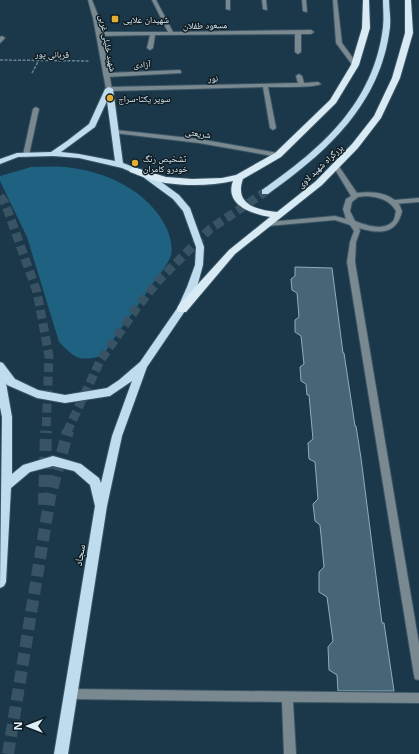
<svg xmlns="http://www.w3.org/2000/svg" width="419" height="754" viewBox="0 0 419 754" font-family="'Noto Sans','Noto Naskh Arabic',sans-serif">
<rect width="100%" height="100%" fill="#1a3849"/>
<path fill="#1e6181" d="M31,167C42,167 54,166 65,167C105,171 149,190 167,229C170,236 174,250 170,258C166,267 159,275 153,283C137,308 118,331 103,356C78,361 77,360 59,342L27,237L0,181V176Z"/>
<polygon fill="#466576" stroke="#8caec1" points="295,267 332,268 343,353 344,353 355,426 356,426 361,458 382,623 384,623 394,691 338,691 337,675 329,670 328,647 333,641 327,597 319,592 319,572 324,567 320,525 315,521 313,504 318,499 315,462 309,459 308,443 313,439 309,395 307,395 306,384 301,381 300,367 304,364 301,336 295,332 295,320 299,317 297,293 292,290 291,279 295,276"/>
<g fill="none" stroke-linecap="round" stroke-linejoin="round">
<g stroke="#385464" stroke-width="9" stroke-dasharray="9 4.5" stroke-linecap="butt">
<polyline points="0,196 5,203 37,292 49,356 46,432"/>
<polyline points="67,432 100,361 136,309 159,280 210,229 265,192"/>
</g>
<g stroke="#385464" stroke-width="12" stroke-dasharray="12 6" stroke-linecap="butt">
<polyline points="44,505 46,431"/>
<polyline points="8,754 50,497 68,431"/>
</g>
<defs>
<polygon id="service" points="419,198 419,202 394,204 391,202 394,200"/>
<g id="minor">
<polygon points="152,0 156,0 173,32 311,30 314,32 311,34 301,34 301,52 298,54 295,52 295,34 155,35 153,48 150,50 147,48 150,35 99,36 96,34 99,32 168,32"/>
<polygon points="226,0 230,0 230,10 226,9"/>
<polygon points="262,0 266,0 267,10 263,9"/>
<polygon points="302,0 306,0 307,12 303,11"/>
<polygon points="2,36 5,38 0,43 0,37"/>
<polygon points="179,70 181,71 181,73 106,77 103,75 106,73"/>
<path d="M299,74L302,76L304,83L318,82L321,84C314,88 279,87 268,87L276,128L273,130L270,128L263,87L109,91L106,89L109,87L298,83L296,76Z"/>
<polygon points="36,107 39,109 29,155 26,157 23,155 33,109"/>
<polygon points="116,130 199,139 278,153 281,155 278,157 199,143 114,133 113,132"/>
<path d="M336,164L338,165L357,193C370,191 388,192 398,203C400,205 401,209 402,211C397,235 378,234 359,228L360,231L356,242L355,262L419,644V680L415,679L414,675L347,262L350,242L354,231L350,225L335,220L268,226L265,224L268,222L335,216L346,219L343,209L346,199L351,196L333,166ZM366,196C379,197 390,200 396,211C395,214 395,219 393,221C384,232 365,225 355,221L350,211L352,202L358,197Z"/>
<polygon points="70,689 419,693 419,703 293,702 296,754 284,754 282,702 70,699 66,698 65,694 66,690"/>
</g>
<g id="tertiary">
<polygon points="88,0 92,0 99,18 112,89 109,91 106,89 93,18"/>
<polygon points="333,0 337,0 342,43 358,65 357,66 353,66 336,43"/>
</g>
<g id="primary">
<path d="M383,0H389C389,9 391,18 390,27C381,104 327,152 268,194H262V190C321,149 374,103 383,27C384,18 383,9 383,0Z"/>
<path d="M109,87L113,89L123,163L149,173L179,195L190,208L204,247L203,265L197,287L185,311L147,367L122,436L107,506L68,754H54L95,506L90,485L74,471L53,466L30,472L11,488L6,582L4,586L0,588L2,417L0,407V362L3,363L15,379L38,390L65,395L107,388L119,380L140,362L178,307L187,287L195,265L196,247L183,211L173,199L143,177L122,168L79,158L53,156L18,157L0,164V159L17,153L51,152L67,141L89,124L105,89ZM107,101L115,161L79,154L61,152L95,127ZM132,381L112,436L101,483L99,478L81,464L53,456L23,465L12,474V417L6,383L7,385L37,398L65,403L110,396Z"/>
</g>
<path id="trunk" d="M363,0H369L370,28L359,65L336,103L281,157L243,179C234,204 256,210 277,212L316,181L352,144L374,116L392,78L405,33V0H411L413,33L400,78L381,118L358,148L322,185L235,254L186,312H178L177,309L178,306L229,250L270,217C252,214 224,205 233,181C212,186 187,186 165,183C154,181 141,176 130,172L129,170L133,167L166,177L192,179L222,178L236,175L275,153L330,100L351,65L362,28Z"/>
</defs>
<use href="#service" stroke="#3a5565" stroke-width="2"/>
<use href="#minor" stroke="#3a5565" stroke-width="2"/>
<use href="#tertiary" stroke="#3a5565" stroke-width="2"/>
<use href="#primary" stroke="#3a5565" stroke-width="2"/>
<use href="#trunk" stroke="#3a5565" stroke-width="2"/>
<g stroke="#6a8391" stroke-width="1.5" stroke-dasharray="3 1.5" stroke-linecap="butt">
<polyline points="0,60 89,61"/>
<polyline points="32,73 39,60"/>
</g>
<use href="#service" fill="#7a8890" fill-rule="evenodd"/>
<use href="#minor" fill="#7a8890" fill-rule="evenodd"/>
<use href="#tertiary" fill="#7a8890" fill-rule="evenodd"/>
<use href="#primary" fill="#bedced" fill-rule="evenodd"/>
<use href="#trunk" fill="#d8eaf4" fill-rule="evenodd"/>
</g>
<g fill="#e3ae34" stroke="#111e25" stroke-width="1.5">
<rect x="111" y="15" width="8" height="8" rx="2"/>
<circle cx="110" cy="98" r="4"/>
<circle cx="135" cy="163" r="4"/>
</g>
<g text-anchor="middle" dominant-baseline="central" stroke-width="3" stroke-linejoin="round" paint-order="stroke">
<g font-size="9" fill="#dff0fa" stroke="#111e25" text-anchor="start">
<text x="123" y="19">شهیدان علایی</text>
<text x="118" y="98">سوپر یکتا-سراج</text>
<text x="143" y="158">تشخیص رنگ<tspan x="143" dy="10">خودرو کامران</tspan></text>
</g>
<g font-size="9" fill="#dff0fa" stroke="#111e25">
<text transform="translate(205 25) rotate(-1)">مسعود طفلان</text>
<text transform="translate(108 43) rotate(79)">شهید خلیلی غربی</text>
<text transform="translate(52 54) rotate(1)">قربانی پور</text>
<text transform="translate(142 64) rotate(-2)">آزادی</text>
<text transform="translate(213 78) rotate(-1)">نور</text>
<text transform="translate(198 133) rotate(8)">شریعتی</text>
<text transform="translate(320 166) rotate(-43)">بزرگراه شهید لاوی</text>
</g>
<g font-size="11" fill="#dff0fa" stroke="#111e25">
<text transform="translate(79 555) rotate(-80)">سجاد</text>
</g>
</g>
<g transform="translate(28 726) rotate(270)" stroke="#111e25" stroke-width="3" paint-order="stroke">
<path d="M0-3L7 15L0 10L-7 15Z" fill="#dff0fa"/>
<text y="-6" font-size="11" font-weight="bold" text-anchor="middle" fill="#dff0fa">N</text>
</g>
</svg>
